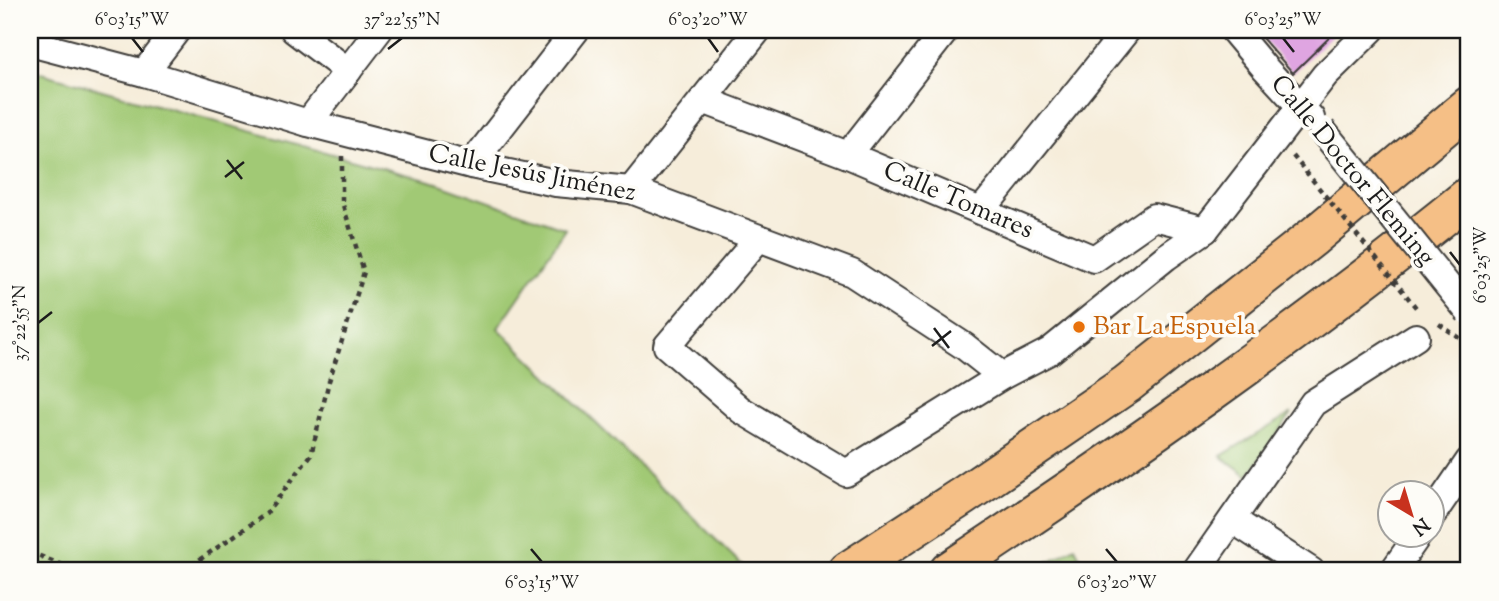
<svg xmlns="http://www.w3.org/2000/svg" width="1499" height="601" viewBox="0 0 1499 601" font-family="'Sorts Mill Goudy',serif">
<rect width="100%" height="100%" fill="#fdfcf7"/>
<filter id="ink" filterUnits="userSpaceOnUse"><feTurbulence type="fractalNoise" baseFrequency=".0143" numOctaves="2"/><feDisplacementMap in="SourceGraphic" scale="14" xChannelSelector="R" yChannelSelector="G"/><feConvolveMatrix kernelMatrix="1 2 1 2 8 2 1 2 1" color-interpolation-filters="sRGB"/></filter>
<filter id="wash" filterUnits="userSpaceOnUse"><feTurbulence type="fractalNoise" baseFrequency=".00686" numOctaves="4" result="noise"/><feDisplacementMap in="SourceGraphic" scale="28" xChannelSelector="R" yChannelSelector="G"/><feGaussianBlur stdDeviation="1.57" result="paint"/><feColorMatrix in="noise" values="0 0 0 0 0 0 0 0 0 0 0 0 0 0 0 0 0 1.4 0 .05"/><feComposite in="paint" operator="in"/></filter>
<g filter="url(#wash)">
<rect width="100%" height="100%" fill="#f6edda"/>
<g fill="#a1c975" stroke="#5e7248" stroke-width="2">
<polygon points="30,70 437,183 566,229 498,328 742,565 732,571 30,571"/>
<polygon points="1292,413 1248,476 1221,456"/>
<polygon points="1075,547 1083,563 1072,571 1032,571"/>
</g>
<g id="blocks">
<polygon fill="#dfa5e1" points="1255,30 1337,30 1293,73"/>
</g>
</g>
<g filter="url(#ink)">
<use href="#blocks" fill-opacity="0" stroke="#3d3b38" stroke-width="2"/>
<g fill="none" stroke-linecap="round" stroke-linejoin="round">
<defs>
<g id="minor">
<polyline points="294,30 348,71"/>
<polyline points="1233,30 1264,67 1311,118"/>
<polyline points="30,43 144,73 308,123 471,165 556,183 631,190 852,273 964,346 1002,376"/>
<polyline points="144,73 177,30"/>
<polyline points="703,100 848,155 1094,259 1154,217 1205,230"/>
<polyline points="308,123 379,30"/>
<polyline points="848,155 946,30"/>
<polyline points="471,165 576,30"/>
<polyline points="631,190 758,30"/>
<polyline points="981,211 1127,30"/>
<polyline points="758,239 667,346 741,410 846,473 1002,376 1050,351 1166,257 1205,230 1325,75 1371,30"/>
<polyline points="1432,515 1469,461"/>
<polyline points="1233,520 1311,571"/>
<polyline points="1196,571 1313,403 1416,337"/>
<polyline points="1393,571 1419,534"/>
</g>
<g id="motorway">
<polyline points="848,571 963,496 1127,384 1313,237 1469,106"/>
<path d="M949,571C1127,453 1303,331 1469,196"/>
</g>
</defs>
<use href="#minor" stroke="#3d3b38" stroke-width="30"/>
<use href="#motorway" stroke="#3d3b38" stroke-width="42"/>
<g stroke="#3d3b38" stroke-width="4.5" stroke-dasharray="5 5" stroke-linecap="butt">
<polyline points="1439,324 1469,344"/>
<polyline points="30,552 77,571"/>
<polyline points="183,571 266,514 311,455 329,381 364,272 342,202 342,156"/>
</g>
<use href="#minor" stroke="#fff" stroke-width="26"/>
<use href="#motorway" stroke="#f5bf86" stroke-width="38"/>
<defs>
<polyline id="minor-bridge" points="1322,130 1469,312"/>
</defs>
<use href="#minor-bridge" stroke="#3d3b38" stroke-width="30" stroke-linecap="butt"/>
<polyline stroke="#3d3b38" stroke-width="4.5" stroke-dasharray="5 5" stroke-linecap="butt" points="1293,156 1418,310"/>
<use href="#minor-bridge" stroke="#fff" stroke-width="26"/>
</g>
</g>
<path fill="none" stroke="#1c1c1c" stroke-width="2.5" d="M132,38L143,52M708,38L718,52M1283,38L1294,52M388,49L402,38M227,160L242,179M225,177L244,162M1450,252L1460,265M38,323L52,312M934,328L949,348M932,346L951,331M531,549L542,562M1106,549L1117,562"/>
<circle fill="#e8710a" stroke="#fdfcf7" stroke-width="2.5" cx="1079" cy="327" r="7"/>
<g text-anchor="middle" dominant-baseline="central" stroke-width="7" stroke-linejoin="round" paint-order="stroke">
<g font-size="26" fill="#1c1c1c" stroke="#fdfcf7">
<text transform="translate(1352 171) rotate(50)">Calle Doctor Fleming</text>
<text transform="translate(532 174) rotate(11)">Calle Jesús Jiménez</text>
<text transform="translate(958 201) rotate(23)">Calle Tomares</text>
</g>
<g font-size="26" fill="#c56008" stroke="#fdfcf7" text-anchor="start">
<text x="1093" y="327">Bar La Espuela</text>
</g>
</g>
<rect width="1499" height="601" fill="none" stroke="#fdfcf7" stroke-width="77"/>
<g transform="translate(1411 514) rotate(142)"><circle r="33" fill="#fdfcf7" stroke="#a3a29f" stroke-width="2"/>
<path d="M0-5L12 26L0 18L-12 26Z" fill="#c8321e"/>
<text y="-10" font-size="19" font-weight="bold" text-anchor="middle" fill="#1c1c1c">N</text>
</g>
<rect x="38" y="38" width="1422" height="524" fill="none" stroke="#1c1c1c" stroke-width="2.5"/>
<g font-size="18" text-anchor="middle" fill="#1c1c1c">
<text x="132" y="25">6°03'15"W</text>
<text x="402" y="25">37°22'55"N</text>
<text x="708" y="25">6°03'20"W</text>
<text x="1283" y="25">6°03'25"W</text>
<text transform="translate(1480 265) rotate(-90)" y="6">6°03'25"W</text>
<text transform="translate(19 323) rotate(-90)" y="6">37°22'55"N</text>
<text x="542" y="588">6°03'15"W</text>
<text x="1117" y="588">6°03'20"W</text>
</g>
</svg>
